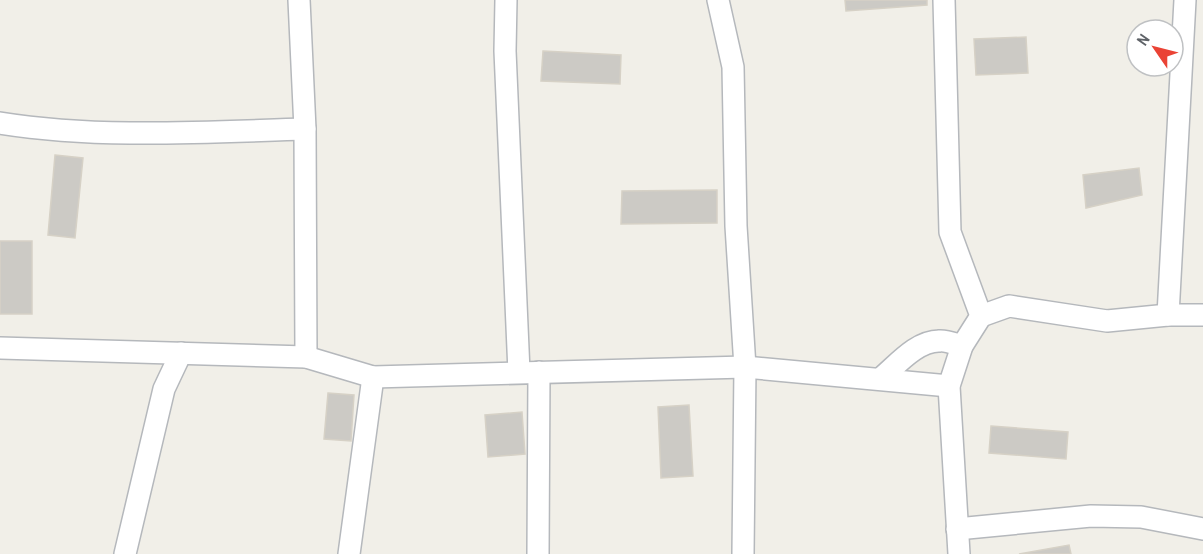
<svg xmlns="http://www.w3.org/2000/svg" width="1203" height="554" viewBox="0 0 1203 554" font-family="'Archivo Narrow',sans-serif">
<rect width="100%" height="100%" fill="#f1efe8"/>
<g fill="#cccac5" stroke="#d6d1c6" stroke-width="1.5">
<polygon points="845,0 927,0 927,5 846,11"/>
<polygon points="1026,37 1028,73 976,75 974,39"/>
<polygon points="543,51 621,55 620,84 541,81"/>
<polygon points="55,155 83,158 75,238 48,235"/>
<polygon points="1139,168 1142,195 1086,208 1083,175"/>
<polygon points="717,190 717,223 621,224 622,191"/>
<rect x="0" y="241" width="32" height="73"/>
<polygon points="328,393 354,395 351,441 324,439"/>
<polygon points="689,405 693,476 661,478 658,407"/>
<polygon points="522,412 525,454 488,457 485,415"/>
<polygon points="991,426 1068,432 1066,459 989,453"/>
<polygon points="1069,545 1071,554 1019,554"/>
</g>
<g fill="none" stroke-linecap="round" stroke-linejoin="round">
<defs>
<g id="minor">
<polyline points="299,0 305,129 306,357"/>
<polyline points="506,0 505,51 519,372"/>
<polyline points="718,0 733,67 736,226 745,367 743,554"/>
<polyline points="944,0 950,232 981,316 962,346 949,386 959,554"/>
<path d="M0,123C100,139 204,132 305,129"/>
<polyline points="1168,315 1185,0"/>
<polyline points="981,316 1009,306 1107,321 1168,315 1203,315"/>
<polyline points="0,348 306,357 373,377 745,367 949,386"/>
<path d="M880,379C896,366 916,341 939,341C946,340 955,344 962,346"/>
<polyline points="957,529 1091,516 1141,517 1203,529"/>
<polyline points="125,554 164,389 181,353"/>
<polyline points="349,554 373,377"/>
<polyline points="538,554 539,372"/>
</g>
</defs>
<use href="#minor" stroke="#b5b8bc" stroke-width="24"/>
<use href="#minor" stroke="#fff" stroke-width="21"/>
</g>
<g transform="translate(1155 48) rotate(305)"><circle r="28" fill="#ffffff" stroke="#bfc1c3" stroke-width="1.5"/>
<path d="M0-4.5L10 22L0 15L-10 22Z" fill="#ea4335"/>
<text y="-9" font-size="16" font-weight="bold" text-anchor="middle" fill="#5f6368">N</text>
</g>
</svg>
